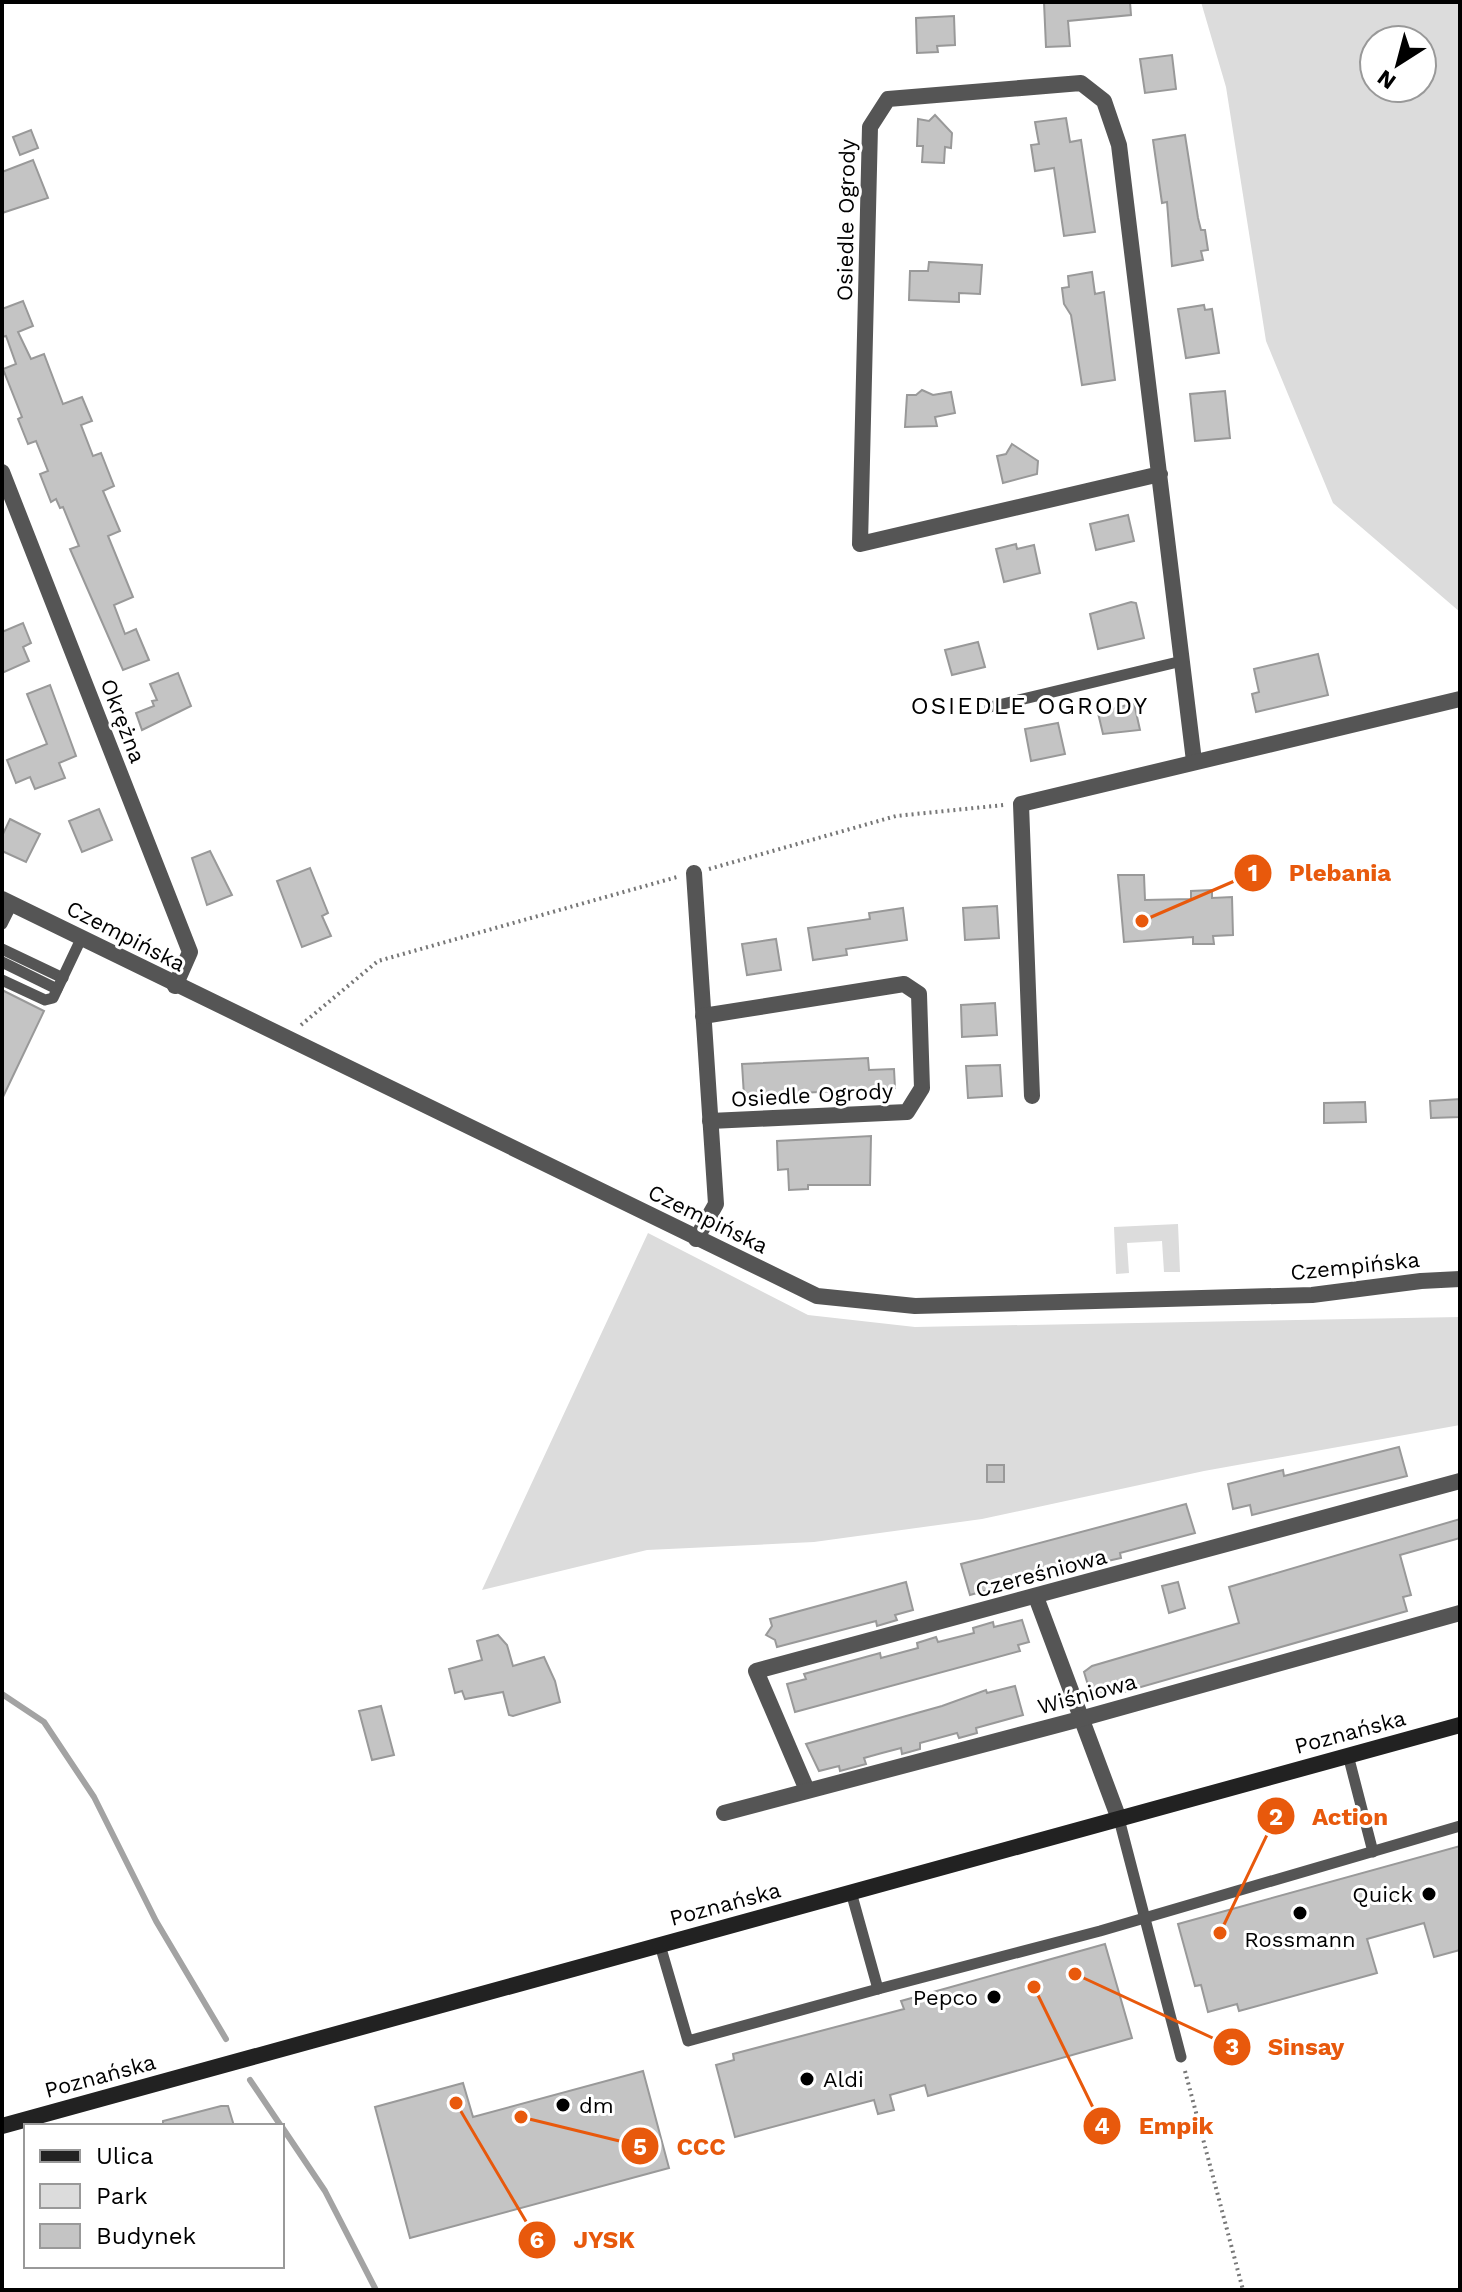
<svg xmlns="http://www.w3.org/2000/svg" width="1462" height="2292" viewBox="0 0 1462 2292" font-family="'Work Sans',sans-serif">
<rect width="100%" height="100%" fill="#fff"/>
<g fill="#dcdcdc" fill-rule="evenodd">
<path d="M1201,2H1460V612L1333,503L1266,341L1226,87ZM1374,40H1422V88H1374Z"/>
<polygon points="1178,1224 1180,1272 1164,1272 1162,1241 1127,1243 1129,1273 1116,1274 1114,1227"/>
<polygon points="648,1233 808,1315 915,1327 1460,1317 1460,1425 1204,1471 982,1519 814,1542 647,1550 482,1590"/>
</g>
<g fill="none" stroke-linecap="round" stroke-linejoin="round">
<g stroke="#a3a3a3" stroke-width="6">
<polyline points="2,1694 44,1722 94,1797 156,1921 226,2039"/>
<polyline points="250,2080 281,2126"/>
<polyline points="282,2127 325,2191 376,2290"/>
</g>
</g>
<g fill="#c4c4c4" stroke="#999" stroke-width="2">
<polygon points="1044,2 1130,2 1131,15 1068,21 1070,46 1046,47"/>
<polygon points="954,16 955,45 937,46 938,52 917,53 916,18"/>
<polygon points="1172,55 1176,89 1145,93 1140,59"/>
<polygon points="935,115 952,133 951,148 945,147 944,163 922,162 923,146 917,146 918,119 929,121"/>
<polygon points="1066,118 1070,142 1081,140 1095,232 1064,236 1054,168 1035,171 1031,145 1039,144 1035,122"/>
<polygon points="31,130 38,148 20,155 13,137"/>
<polygon points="1185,135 1198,218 1201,230 1205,230 1208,250 1201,251 1203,260 1172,266 1167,202 1162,203 1153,140"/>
<polygon points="33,160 48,198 2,213 2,172"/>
<polygon points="929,262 982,265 980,294 959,293 959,302 909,300 910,271 928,271"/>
<polygon points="1092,272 1095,294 1104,292 1115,380 1082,385 1071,315 1064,304 1062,288 1069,287 1068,276"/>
<polygon points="23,301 33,326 18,332 31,359 44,354 63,404 82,397 92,421 81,425 93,456 101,453 114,486 103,491 120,531 108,536 133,597 114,605 125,634 136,629 149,660 123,670 70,549 79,546 63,507 60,508 56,499 51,502 40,474 48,471 36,441 28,444 18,419 22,417 3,369 16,364 6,336 2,337 2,309"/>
<polygon points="1204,305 1205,310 1212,309 1219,353 1186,358 1178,309"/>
<polygon points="922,390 933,395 951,392 955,413 935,417 937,426 905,427 907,395 916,395"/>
<polygon points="1225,391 1230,438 1195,441 1190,394"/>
<polygon points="1012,444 1038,461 1037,474 1003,483 997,456 1006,454"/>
<polygon points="1128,515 1134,541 1096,550 1090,524"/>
<polygon points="1016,544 1017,549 1034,545 1040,573 1004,582 996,549"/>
<polygon points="1131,602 1136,603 1144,638 1098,649 1090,614"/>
<polygon points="23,623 31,643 23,647 29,661 2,673 2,632"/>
<polygon points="978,642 985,667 952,675 945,650"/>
<polygon points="1318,654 1328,695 1256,712 1252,694 1259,692 1254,669"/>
<polygon points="178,673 191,706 142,730 136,713 154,706 152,701 157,700 150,684"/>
<polygon points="50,685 76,756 59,763 65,778 35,789 30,777 16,783 7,760 47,744 27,694"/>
<polygon points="1134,703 1140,730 1103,734 1098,713"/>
<polygon points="1058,723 1065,754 1031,761 1025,729"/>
<polygon points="99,809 112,840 82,852 69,821"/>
<polygon points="10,819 40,834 26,862 2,851 2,836"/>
<polygon points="210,851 232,895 207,905 192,858"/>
<polygon points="310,868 328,913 322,916 331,936 302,947 277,881"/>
<polygon points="1118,875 1144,875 1145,900 1191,899 1191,891 1212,890 1212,898 1232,897 1233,935 1213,936 1214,944 1193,944 1193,937 1124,942"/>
<polygon points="997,906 999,938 965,940 963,908"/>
<polygon points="903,908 907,940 846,949 847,955 813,960 808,928 870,919 869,913"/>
<polygon points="776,939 781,970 747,975 742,944"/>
<polygon points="2,990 44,1011 2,1099"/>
<polygon points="995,1003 997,1035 962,1037 961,1005"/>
<polygon points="868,1058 869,1070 894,1069 895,1088 744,1096 742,1064"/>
<polygon points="1000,1065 1002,1096 968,1098 966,1066"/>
<polygon points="1460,1099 1460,1117 1431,1118 1430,1101"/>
<polygon points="1365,1102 1366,1122 1324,1123 1324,1103"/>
<polygon points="871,1136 870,1185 808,1185 808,1189 789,1190 788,1169 778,1170 777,1141"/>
<polygon points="1399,1447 1407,1476 1252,1515 1250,1505 1233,1509 1228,1484 1283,1470 1284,1476"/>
<rect x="987" y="1465" width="17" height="17"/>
<polygon points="1186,1504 1195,1533 1120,1553 1121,1558 1112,1560 1102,1562 1100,1558 970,1595 961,1564"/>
<polygon points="1460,1519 1460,1538 1400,1555 1411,1595 1403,1597 1407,1611 1120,1693 1119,1689 1091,1695 1084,1672 1092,1666 1239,1623 1229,1587"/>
<polygon points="906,1582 913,1610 895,1615 897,1620 877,1626 876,1621 777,1647 775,1640 766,1635 772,1626 770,1619"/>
<polygon points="1178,1582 1185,1608 1169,1613 1162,1586"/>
<polygon points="1022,1620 1029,1642 1018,1645 1020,1651 795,1712 787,1684 806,1679 804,1674 880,1653 881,1658 918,1648 917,1643 936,1637 938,1642 974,1633 973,1628 993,1622 994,1627"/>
<polygon points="498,1635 507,1645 513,1666 544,1657 555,1681 560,1702 513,1716 509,1715 503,1692 465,1699 462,1691 455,1693 449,1669 482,1660 477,1641"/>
<polygon points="1015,1686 1023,1715 976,1728 977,1733 959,1738 957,1733 920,1743 920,1749 902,1754 901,1748 882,1753 864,1758 866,1764 840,1771 839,1766 819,1771 806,1744 942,1706 986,1690 987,1693"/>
<polygon points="381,1706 394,1755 372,1760 359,1711"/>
<polygon points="1460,1846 1460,1950 1434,1957 1424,1923 1367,1939 1377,1973 1239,2011 1237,2004 1208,2012 1201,1985 1195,1986 1178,1924"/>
<polygon points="1105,1944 1132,2038 928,2096 925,2085 890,2095 894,2110 878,2114 874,2100 735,2137 716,2065 734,2060 733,2054 904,2009 901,2001"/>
<polygon points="643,2071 669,2168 410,2238 375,2107 463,2083 473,2117"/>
<polygon points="221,2106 228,2106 234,2126 163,2126 163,2121"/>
</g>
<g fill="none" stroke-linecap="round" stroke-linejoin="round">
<g stroke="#777" stroke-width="4" stroke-dasharray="2 4" stroke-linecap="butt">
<polyline points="709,869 896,816 1004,805"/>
<polyline points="301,1025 378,961 677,877"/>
<polyline points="1185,2071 1243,2290"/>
</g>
<g stroke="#555" stroke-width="11">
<polyline points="990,707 1182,661"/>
<polyline points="2,924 12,904"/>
<polyline points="2,949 63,978"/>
<polyline points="2,962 57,989"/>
<polyline points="2,980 45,1000 53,998 81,939"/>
<polyline points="1348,1755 1373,1852"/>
<polyline points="1119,1819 1181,2057"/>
<polyline points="851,1892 878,1989 1100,1931 1460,1826"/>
<polyline points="660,1945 688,2041 878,1989"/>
</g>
<g stroke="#555" stroke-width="16">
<polyline points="2,472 190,952 175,986"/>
<polyline points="1160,474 860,544 870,127 888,99 1081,83 1104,101 1119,145 1194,761"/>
<polyline points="694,873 716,1204 696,1239"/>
<polyline points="2,899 817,1296 915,1306 1312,1295 1421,1281 1460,1279"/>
<polyline points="703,1016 904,984 919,994 922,1088 907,1112 710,1121"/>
<polyline points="1032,1096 1021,804 1460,699"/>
<polyline points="1036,1597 1119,1819"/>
<polyline points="807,1790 756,1671 1460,1481"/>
<polyline points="724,1813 1080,1719 1460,1613"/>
</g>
<polyline stroke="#222" stroke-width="16" points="2,2126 1460,1725"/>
</g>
<g fill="#000" stroke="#fff" stroke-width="3">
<circle cx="1429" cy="1894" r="8"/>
<circle cx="1300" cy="1913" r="8"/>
<circle cx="994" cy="1997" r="8"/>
<circle cx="807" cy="2079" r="8"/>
<circle cx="563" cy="2105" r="8"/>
</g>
<g text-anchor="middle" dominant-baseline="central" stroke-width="6" stroke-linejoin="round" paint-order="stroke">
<g font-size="22" fill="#000" stroke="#fff">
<text transform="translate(846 220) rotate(-89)">Osiedle Ogrody</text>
<text transform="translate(123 721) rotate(69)">Okrężna</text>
<text transform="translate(126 936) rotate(27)">Czempińska</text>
<text transform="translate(812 1095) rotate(-3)">Osiedle Ogrody</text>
<text transform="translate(708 1219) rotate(26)">Czempińska</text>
<text transform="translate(1355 1266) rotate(-6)">Czempińska</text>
<text transform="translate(1041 1573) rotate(-15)">Czereśniowa</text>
<text transform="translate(1087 1694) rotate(-15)">Wiśniowa</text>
<text transform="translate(1350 1732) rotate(-15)">Poznańska</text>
<text transform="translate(725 1904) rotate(-15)">Poznańska</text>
<text transform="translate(100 2076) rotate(-15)">Poznańska</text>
</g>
<g font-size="22" fill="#000" stroke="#fff" text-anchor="end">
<text x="1413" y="1894">Quick</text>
<text x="1300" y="1939" text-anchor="middle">Rossmann</text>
<text x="978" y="1997">Pepco</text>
<text x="823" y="2079" text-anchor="start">Aldi</text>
<text x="579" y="2105" text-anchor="start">dm</text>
</g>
<g font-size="24" letter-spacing="2" fill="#000" stroke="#fff">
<text x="1030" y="706">OSIEDLE OGRODY</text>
</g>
</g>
<path fill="none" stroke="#e8590c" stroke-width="3" d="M1142 921L1253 873M1220 1933L1276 1816M1075 1974L1232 2047M1034 1987L1102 2126M521 2117L640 2146M456 2103L537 2240"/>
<g fill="#e8590c" stroke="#fff" stroke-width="3">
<circle cx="1142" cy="921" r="8"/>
<circle cx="1220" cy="1933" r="8"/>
<circle cx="1075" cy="1974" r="8"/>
<circle cx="1034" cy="1987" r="8"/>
<circle cx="521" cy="2117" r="8"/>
<circle cx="456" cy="2103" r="8"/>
<circle cx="1253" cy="873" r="20"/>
<circle cx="1276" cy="1816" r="20"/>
<circle cx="1232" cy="2047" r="20"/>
<circle cx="1102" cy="2126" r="20"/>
<circle cx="640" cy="2146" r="20"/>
<circle cx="537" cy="2240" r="20"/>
</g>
<g font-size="24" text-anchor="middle" font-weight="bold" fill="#fff">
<text x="1253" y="881">1</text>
<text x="1276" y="1825">2</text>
<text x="1232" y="2055">3</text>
<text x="1102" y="2134">4</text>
<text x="640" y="2155">5</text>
<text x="537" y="2248">6</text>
</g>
<g font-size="24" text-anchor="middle" font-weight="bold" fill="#e8590c" stroke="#fff" stroke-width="6" stroke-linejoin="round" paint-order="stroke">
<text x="1340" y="881">Plebania</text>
<text x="1350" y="1825">Action</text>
<text x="1306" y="2055">Sinsay</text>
<text x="1176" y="2134">Empik</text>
<text x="701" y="2155">CCC</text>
<text x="604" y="2248">JYSK</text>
</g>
<rect width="1462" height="2292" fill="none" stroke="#000000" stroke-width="8"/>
<rect x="24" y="2124" width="260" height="144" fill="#ffffff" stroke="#999999" stroke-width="2"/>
<rect x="40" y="2150" width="40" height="12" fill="#222222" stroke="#999999" stroke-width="2"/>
<text x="96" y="2164" font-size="24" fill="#000000">Ulica</text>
<rect x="40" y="2184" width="40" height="24" fill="#dcdcdc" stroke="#999999" stroke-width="2"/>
<text x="96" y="2204" font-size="24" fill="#000000">Park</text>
<rect x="40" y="2224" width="40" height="24" fill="#c4c4c4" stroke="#999999" stroke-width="2"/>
<text x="96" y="2244" font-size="24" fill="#000000">Budynek</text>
<g transform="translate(1398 64) rotate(216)"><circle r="38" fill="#ffffff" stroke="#999999" stroke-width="2"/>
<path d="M0-6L14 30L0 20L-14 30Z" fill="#000000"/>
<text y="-12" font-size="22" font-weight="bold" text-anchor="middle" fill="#000000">N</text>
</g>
</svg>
